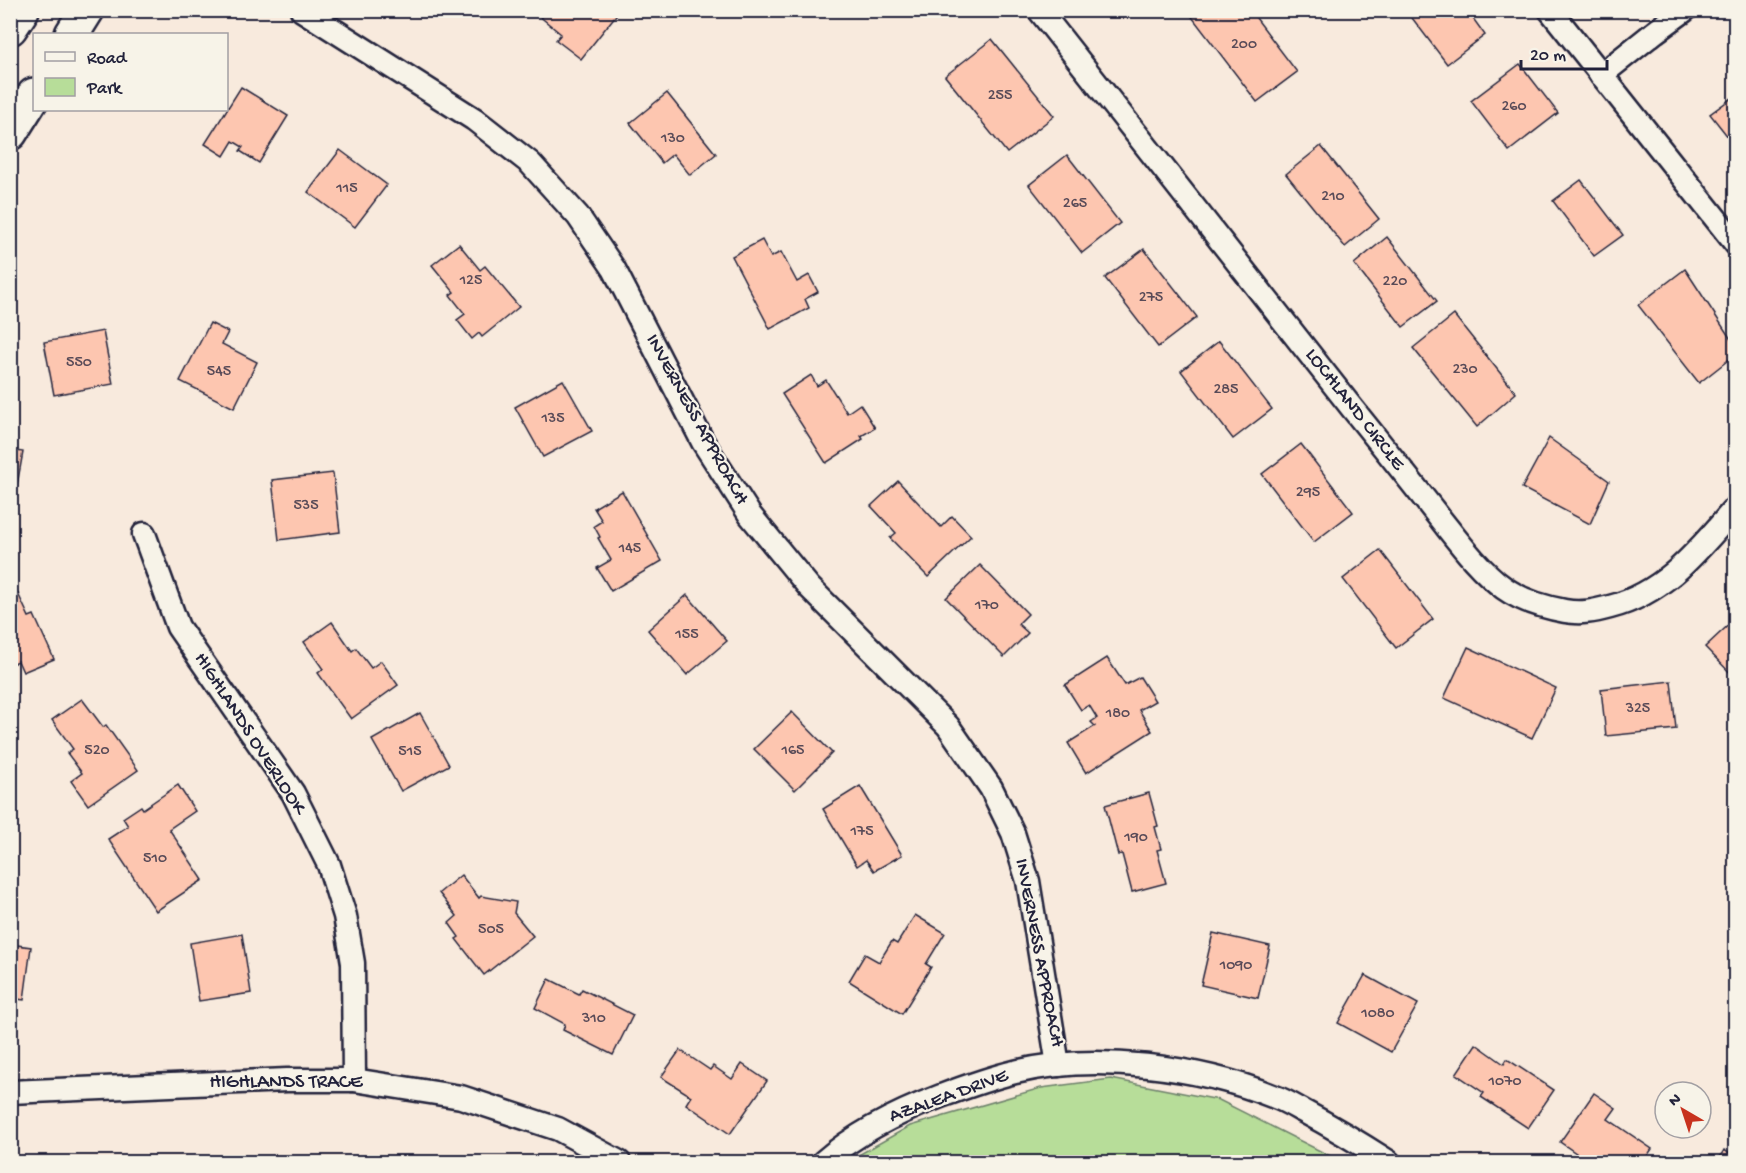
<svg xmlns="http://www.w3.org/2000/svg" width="1746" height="1173" viewBox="0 0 1746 1173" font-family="'Gochi Hand',sans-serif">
<rect width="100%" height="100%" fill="#f8eadd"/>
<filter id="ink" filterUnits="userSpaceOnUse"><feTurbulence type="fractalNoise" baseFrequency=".0167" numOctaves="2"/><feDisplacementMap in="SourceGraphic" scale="12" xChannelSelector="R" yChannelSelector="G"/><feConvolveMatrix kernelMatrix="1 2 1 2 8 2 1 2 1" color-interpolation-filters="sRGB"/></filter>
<g filter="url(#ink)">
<polygon fill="#b7dd99" stroke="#6c806a" stroke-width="1.5" points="1111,1079 1219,1100 1342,1162 846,1162 910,1126 1041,1088"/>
<g fill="#fdc6b0" stroke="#22223b" stroke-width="1.5">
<polygon points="532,10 620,10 581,59 556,40 561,34"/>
<polygon points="1201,10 1250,10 1297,72 1257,102 1192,17"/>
<polygon points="1406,10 1467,10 1485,35 1447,64"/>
<polygon points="992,39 1054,116 1007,153 945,76"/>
<polygon points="1520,64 1558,113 1509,151 1471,101"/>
<polygon points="241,87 288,116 259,163 240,151 243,147 233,141 224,156 205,144"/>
<polygon points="667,93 716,154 690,175 673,154 662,163 630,123"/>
<polygon points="1736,95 1736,147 1710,114"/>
<polygon points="1321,146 1379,219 1345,247 1286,174"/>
<polygon points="340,150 387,185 355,227 308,192"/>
<polygon points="1067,155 1120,223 1082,253 1029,185"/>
<polygon points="1581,180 1623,235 1594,256 1553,201"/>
<polygon points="1387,237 1437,301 1403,327 1354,264"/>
<polygon points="762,240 771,257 781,252 797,282 809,275 818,292 805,299 809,308 770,329 732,256"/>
<polygon points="459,244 480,270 485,266 519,307 482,337 479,333 472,339 457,320 465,314 450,295 454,292 432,265"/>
<polygon points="1144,249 1197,317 1158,347 1105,278"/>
<polygon points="1685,269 1736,347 1736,354 1699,383 1638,305"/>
<polygon points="1454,315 1516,393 1477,427 1413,348"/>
<polygon points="210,323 228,332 222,344 257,362 234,408 180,381"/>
<polygon points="103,331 113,384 54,395 44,342"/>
<polygon points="1219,341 1272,409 1233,439 1181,371"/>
<polygon points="811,375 817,386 826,380 847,413 860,404 875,428 861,436 863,439 826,463 782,394"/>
<polygon points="563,380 592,431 543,457 515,407"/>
<polygon points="1549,438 1609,481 1590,524 1522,488"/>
<polygon points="1301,444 1353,512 1314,542 1262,474"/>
<polygon points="10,450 23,452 17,485 13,485 10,498"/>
<polygon points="333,473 340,532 279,540 272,480"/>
<polygon points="898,481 941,527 952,516 971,536 928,577 890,538 896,533 871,506"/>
<polygon points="622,491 662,561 611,591 597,568 611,560 598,538 600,537 594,526 602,521 594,508"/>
<polygon points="1380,550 1433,619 1396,648 1343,579"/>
<polygon points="980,565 1028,614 1018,624 1028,633 1004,657 946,598"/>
<polygon points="14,585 29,617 34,615 54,659 23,672 18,661 10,665 10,586"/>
<polygon points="687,595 727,641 687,675 648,630"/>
<polygon points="1736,618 1736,679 1705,647"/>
<polygon points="332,622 352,651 356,648 371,668 381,661 398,685 351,719 318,673 323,669 304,642"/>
<polygon points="1468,647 1556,688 1532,738 1444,698"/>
<polygon points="1107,658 1125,685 1140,677 1155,701 1139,710 1152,731 1086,773 1068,743 1095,726 1091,722 1097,718 1089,705 1081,710 1065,685"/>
<polygon points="1671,681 1676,729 1606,736 1601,689"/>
<polygon points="82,699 103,727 106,725 138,770 88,805 71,781 82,773 67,753 73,749 52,720"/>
<polygon points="792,712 832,753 795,790 754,749"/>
<polygon points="420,713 449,765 401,791 372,740"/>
<polygon points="178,785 195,811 169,829 203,880 156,911 108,839 128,826 123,818 141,806 143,809"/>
<polygon points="860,786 902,855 874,871 866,860 857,866 823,809"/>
<polygon points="1149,793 1158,826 1155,827 1161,849 1157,850 1166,883 1132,892 1122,854 1118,855 1105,805"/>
<polygon points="461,875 479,898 481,896 516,902 514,913 533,936 484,975 456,939 459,937 449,923 457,916 439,893"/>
<polygon points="915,915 945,933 926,964 931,967 902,1014 849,981 865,954 879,962 892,941 897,944"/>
<polygon points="1213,933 1270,946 1258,998 1201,985"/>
<polygon points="242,934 251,993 199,1001 190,943"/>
<polygon points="10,944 31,947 24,1000 10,998"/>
<polygon points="1365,975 1418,1004 1391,1052 1338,1023"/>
<polygon points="549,979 579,994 582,989 633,1015 613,1055 563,1030 565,1024 535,1008"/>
<polygon points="1476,1044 1504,1064 1507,1059 1554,1090 1528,1128 1481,1097 1484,1093 1456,1074"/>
<polygon points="680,1050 710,1070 713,1066 732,1079 742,1064 767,1081 730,1134 686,1104 691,1096 661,1077"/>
<polygon points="1594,1093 1616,1108 1608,1119 1652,1149 1643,1162 1589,1162 1560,1142"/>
<polygon points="1724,1150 1736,1157 1736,1162 1717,1162"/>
</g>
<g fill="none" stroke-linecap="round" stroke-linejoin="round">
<defs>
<g id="street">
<polyline points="302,10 474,119 530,163 578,216 614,269 703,442 750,515 809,587 948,726 991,788 1013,833 1028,881 1058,1065"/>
<path d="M1039,10C1144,143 1248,276 1352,408C1381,444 1410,480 1438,516C1458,541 1478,569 1504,588C1522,601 1543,607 1565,611C1581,614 1595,611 1610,607C1666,593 1700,548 1736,507"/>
<polyline points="1550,10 1736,244"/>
<polyline points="1601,75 1655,32 1685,10"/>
<polyline points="144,534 178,627 293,793 329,865 345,916 353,963 354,1080"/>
<polyline points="10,1092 287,1080 354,1080 461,1097 558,1129 619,1162"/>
<path d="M823,1162C857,1132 899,1112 941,1096C965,1087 990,1078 1015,1072C1095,1053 1198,1066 1275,1097C1284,1100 1294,1106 1303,1111C1333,1127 1361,1144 1389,1162"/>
</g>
<g id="highway">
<polyline points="10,28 22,10"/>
<polyline points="72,34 87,10"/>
<polyline points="10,133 34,95"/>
</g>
</defs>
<use href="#street" stroke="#22223b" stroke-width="27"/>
<use href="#highway" stroke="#22223b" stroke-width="38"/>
<use href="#street" stroke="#f7f3e8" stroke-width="22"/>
<use href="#highway" stroke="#f7f3e8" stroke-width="33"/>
</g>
</g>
<g text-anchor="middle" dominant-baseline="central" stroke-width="4.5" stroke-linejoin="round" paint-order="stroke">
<g font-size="16" fill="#594b58">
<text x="1244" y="45">200</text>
<text x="1000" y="96">255</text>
<text x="1514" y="107">260</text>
<text x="673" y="139">130</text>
<text x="347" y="189">115</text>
<text x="1333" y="197">210</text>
<text x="1075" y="204">265</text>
<text x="471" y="281">125</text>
<text x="1395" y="282">220</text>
<text x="1151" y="298">275</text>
<text x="79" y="363">550</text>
<text x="1465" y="370">230</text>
<text x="219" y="372">545</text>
<text x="1226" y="390">285</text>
<text x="553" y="419">135</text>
<text x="1308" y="493">295</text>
<text x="306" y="506">535</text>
<text x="630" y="549">145</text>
<text x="987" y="606">170</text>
<text x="687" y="635">155</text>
<text x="1638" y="709">325</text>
<text x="1118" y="714">180</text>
<text x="97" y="751">520</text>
<text x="793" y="751">165</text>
<text x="410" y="752">515</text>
<text x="862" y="832">175</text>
<text x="1136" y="838">190</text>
<text x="155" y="859">510</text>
<text x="491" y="930">505</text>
<text x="1236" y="966">1090</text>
<text x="1378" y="1014">1080</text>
<text x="594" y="1019">310</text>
<text x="1505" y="1082">1070</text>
</g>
<g font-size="20" fill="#22223b" stroke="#f7f3e8">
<text transform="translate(1354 410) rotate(52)">LOCHLAND CIRCLE</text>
<text transform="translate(696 420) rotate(61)">INVERNESS APPROACH</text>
<text transform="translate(249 734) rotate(57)">HIGHLANDS OVERLOOK</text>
<text transform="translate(1038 953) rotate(79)">INVERNESS APPROACH</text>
<text x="286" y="1083">HIGHLANDS TRACE</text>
<text transform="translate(949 1097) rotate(-20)">AZALEA DRIVE</text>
</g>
</g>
<rect width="1746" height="1173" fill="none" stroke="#f7f3e8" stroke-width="36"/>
<rect x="18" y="18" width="1710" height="1137" fill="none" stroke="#22223b" stroke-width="2" filter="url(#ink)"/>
<rect x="33" y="33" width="195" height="78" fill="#f7f3e8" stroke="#a29fa3" stroke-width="1.5"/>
<rect x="45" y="52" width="30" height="9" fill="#f7f3e8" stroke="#a29fa3" stroke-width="1.5"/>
<text x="87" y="63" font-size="18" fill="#22223b">Road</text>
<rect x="45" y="78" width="30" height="18" fill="#b7dd99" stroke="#a29fa3" stroke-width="1.5"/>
<text x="87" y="93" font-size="18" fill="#22223b">Park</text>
<g transform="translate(1683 1110) rotate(321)"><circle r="28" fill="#f7f3e8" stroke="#a29fa3" stroke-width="1.5"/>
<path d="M0-4.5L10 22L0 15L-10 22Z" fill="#c8321e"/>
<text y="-9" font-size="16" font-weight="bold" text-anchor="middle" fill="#22223b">N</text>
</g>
<path d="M1521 60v9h86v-9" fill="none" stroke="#22223b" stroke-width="3"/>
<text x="1530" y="60" font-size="18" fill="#22223b" stroke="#f7f3e8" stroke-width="4.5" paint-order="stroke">20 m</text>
</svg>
